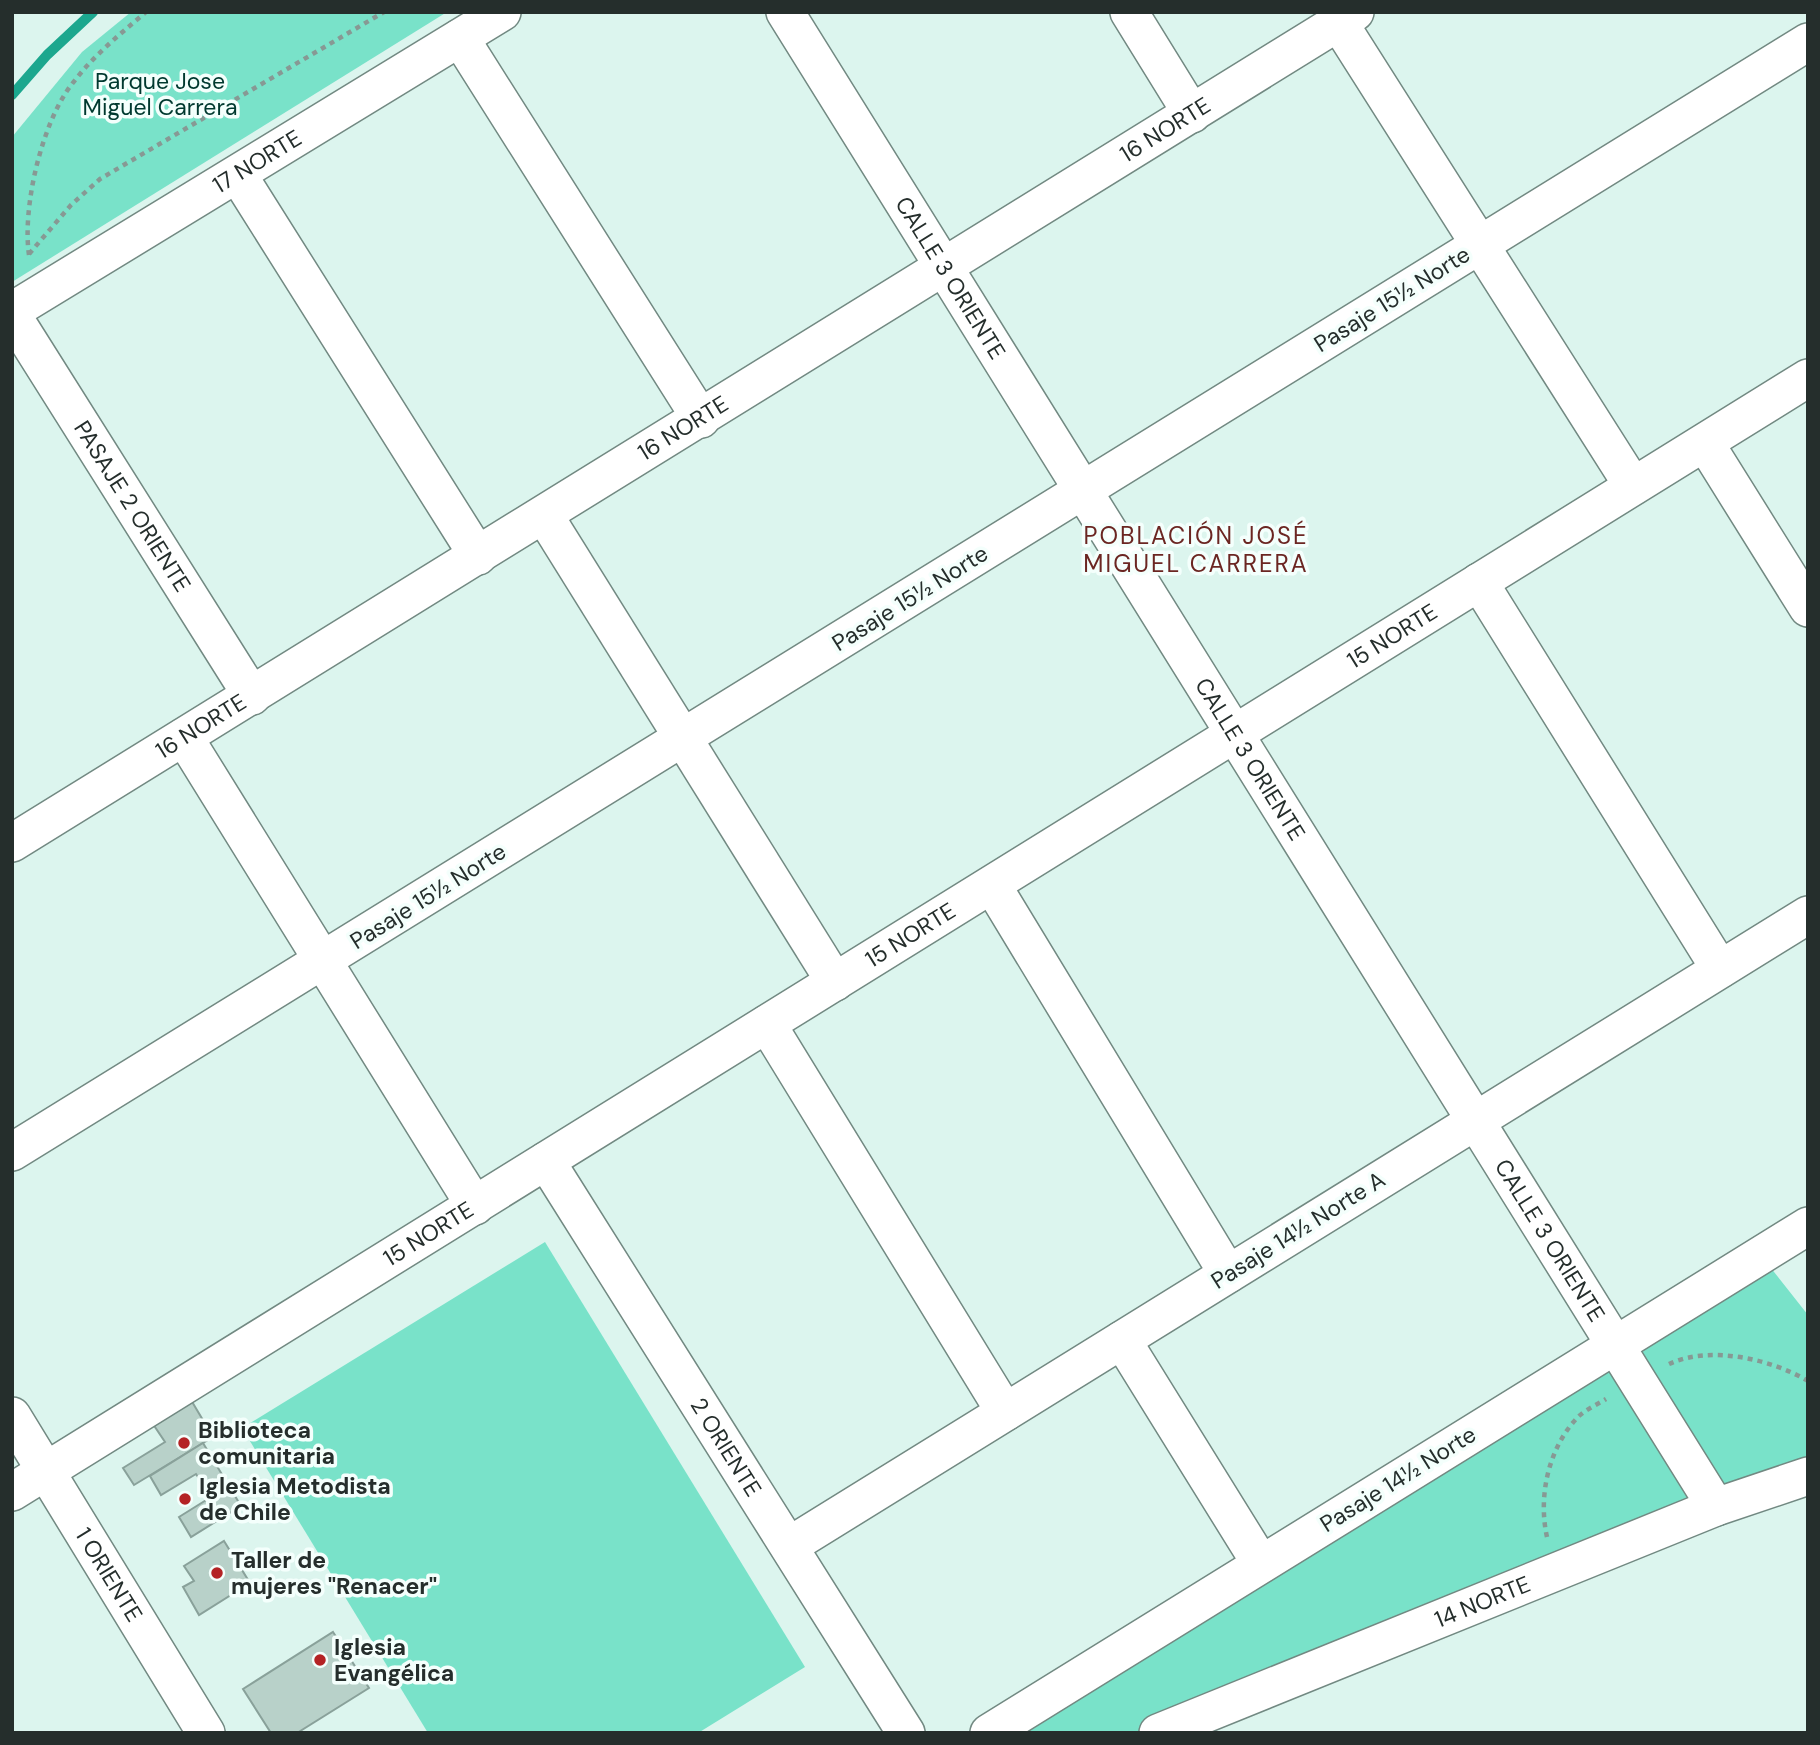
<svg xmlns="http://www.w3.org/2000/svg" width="1820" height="1745" viewBox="0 0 1820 1745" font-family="'DM Sans',sans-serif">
<rect width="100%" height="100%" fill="#dcf5ee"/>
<g fill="#79e2c9">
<polygon points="131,12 447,12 12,282 12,137 82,52"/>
<polygon points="545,1242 805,1667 698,1733 428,1733 242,1428"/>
<polygon points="1763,1258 1808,1315 1808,1469 1710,1502 1135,1733 1008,1733"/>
</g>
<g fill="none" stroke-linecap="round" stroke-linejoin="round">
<polyline stroke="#1ca78e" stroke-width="10" points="12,95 47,55 93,12"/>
</g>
<g fill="#b8d1c9" stroke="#89a19a" stroke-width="2">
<polygon points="191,1400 213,1437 134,1485 123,1468 165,1442 153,1424"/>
<polygon points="203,1443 241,1506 191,1537 179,1517 211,1497 196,1474 161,1495 150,1476"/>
<polygon points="224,1541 250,1583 199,1615 183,1587 194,1581 184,1566"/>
<polygon points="333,1632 369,1688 297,1733 271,1733 243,1689"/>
</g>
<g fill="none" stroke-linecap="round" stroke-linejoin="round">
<defs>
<g id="minor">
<path id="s1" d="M785,12L1716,1507"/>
<polyline points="1129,12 1192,114"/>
<polyline points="1339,23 1633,486"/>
<polyline points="460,38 701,419"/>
<polyline points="238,175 478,556"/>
<path id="s2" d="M12,311L502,12"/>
<path id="s3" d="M12,315L252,696"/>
<polyline points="1705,443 1808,608"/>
<polyline points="544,515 835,982"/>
<polyline points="1479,582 1720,969"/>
<polyline points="184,737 475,1206"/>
<path id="s4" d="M12,843L1355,12"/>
<polyline points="992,885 1228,1274"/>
<polyline points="767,1024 1005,1412"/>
<polyline points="12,1152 1808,42"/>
<path id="s5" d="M546,1161L906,1733"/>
<polyline points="1122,1340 1261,1564"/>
<path id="s6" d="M12,1416L206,1733"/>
<path id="s7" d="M12,1492L1808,378"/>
<polyline points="789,1546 1808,915"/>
<polyline points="989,1733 1808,1226"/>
<path id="s8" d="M1158,1733L1716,1507L1808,1476"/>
</g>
</defs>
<use href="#minor" stroke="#728982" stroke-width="40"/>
<g stroke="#879994" stroke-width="4.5" stroke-dasharray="5 5" stroke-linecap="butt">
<polyline points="29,254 71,205 100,179 384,12"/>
<path d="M29,255C22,207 42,122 72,84C93,56 120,34 146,12"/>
<path d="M1669,1364C1710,1345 1771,1359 1808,1381"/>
<path d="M1547,1537C1538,1497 1548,1448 1578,1417C1585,1410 1598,1404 1606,1399"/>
</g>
<use href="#minor" stroke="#fff" stroke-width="37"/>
</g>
<g fill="#b42325" stroke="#f4fffc" stroke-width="2.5">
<circle cx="184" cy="1443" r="7"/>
<circle cx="185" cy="1499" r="7"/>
<circle cx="217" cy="1573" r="7"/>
<circle cx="320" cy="1660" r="7"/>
</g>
<g text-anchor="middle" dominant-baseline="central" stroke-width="7" stroke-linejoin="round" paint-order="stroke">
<g font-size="23" fill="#00392f" stroke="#f4fffc">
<text x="160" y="81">Parque Jose<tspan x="160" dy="26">Miguel Carrera</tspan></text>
</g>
<g font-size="23" fill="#252e2c" stroke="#f4fffc">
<text stroke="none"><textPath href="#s4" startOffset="1356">16 NORTE</textPath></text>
<text stroke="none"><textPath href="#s2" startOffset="287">17 NORTE</textPath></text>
<text stroke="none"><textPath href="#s1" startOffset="313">CALLE 3 ORIENTE</textPath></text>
<text transform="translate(1392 299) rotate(-32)">Pasaje 15½ Norte</text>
<text stroke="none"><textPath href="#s4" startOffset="789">16 NORTE</textPath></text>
<text stroke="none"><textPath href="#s3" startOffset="226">PASAJE 2 ORIENTE</textPath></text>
<text transform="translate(910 598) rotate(-32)">Pasaje 15½ Norte</text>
<text stroke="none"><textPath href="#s7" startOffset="1624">15 NORTE</textPath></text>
<text stroke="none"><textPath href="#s4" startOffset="222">16 NORTE</textPath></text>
<text stroke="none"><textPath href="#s1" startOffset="880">CALLE 3 ORIENTE</textPath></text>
<text transform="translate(428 896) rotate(-32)">Pasaje 15½ Norte</text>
<text stroke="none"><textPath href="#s7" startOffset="1057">15 NORTE</textPath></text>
<text transform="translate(1298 1230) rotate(-32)">Pasaje 14½ Norte A</text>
<text stroke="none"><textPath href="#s7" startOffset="490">15 NORTE</textPath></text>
<text stroke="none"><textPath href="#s1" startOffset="1447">CALLE 3 ORIENTE</textPath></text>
<text stroke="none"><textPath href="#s5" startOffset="338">2 ORIENTE</textPath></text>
<text transform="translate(1398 1479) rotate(-32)">Pasaje 14½ Norte</text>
<text stroke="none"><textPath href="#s6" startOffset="186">1 ORIENTE</textPath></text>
<text stroke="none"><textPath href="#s8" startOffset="350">14 NORTE</textPath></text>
</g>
<g font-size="23" font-weight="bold" fill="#252e2c" stroke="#f4fffc" text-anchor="start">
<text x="198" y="1430">Biblioteca<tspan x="198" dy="26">comunitaria</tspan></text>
<text x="199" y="1486">Iglesia Metodista<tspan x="199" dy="26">de Chile</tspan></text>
<text x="231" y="1560">Taller de<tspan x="231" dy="26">mujeres "Renacer"</tspan></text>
<text x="334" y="1647">Iglesia<tspan x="334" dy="26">Evangélica</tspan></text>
</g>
<g font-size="24" letter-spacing="2" fill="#6b2622" stroke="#f4fffc">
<text x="1196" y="535">POBLACIÓN JOSÉ<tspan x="1196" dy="28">MIGUEL CARRERA</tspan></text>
</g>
</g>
<rect width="1820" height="1745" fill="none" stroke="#252e2c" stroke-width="28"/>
</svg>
